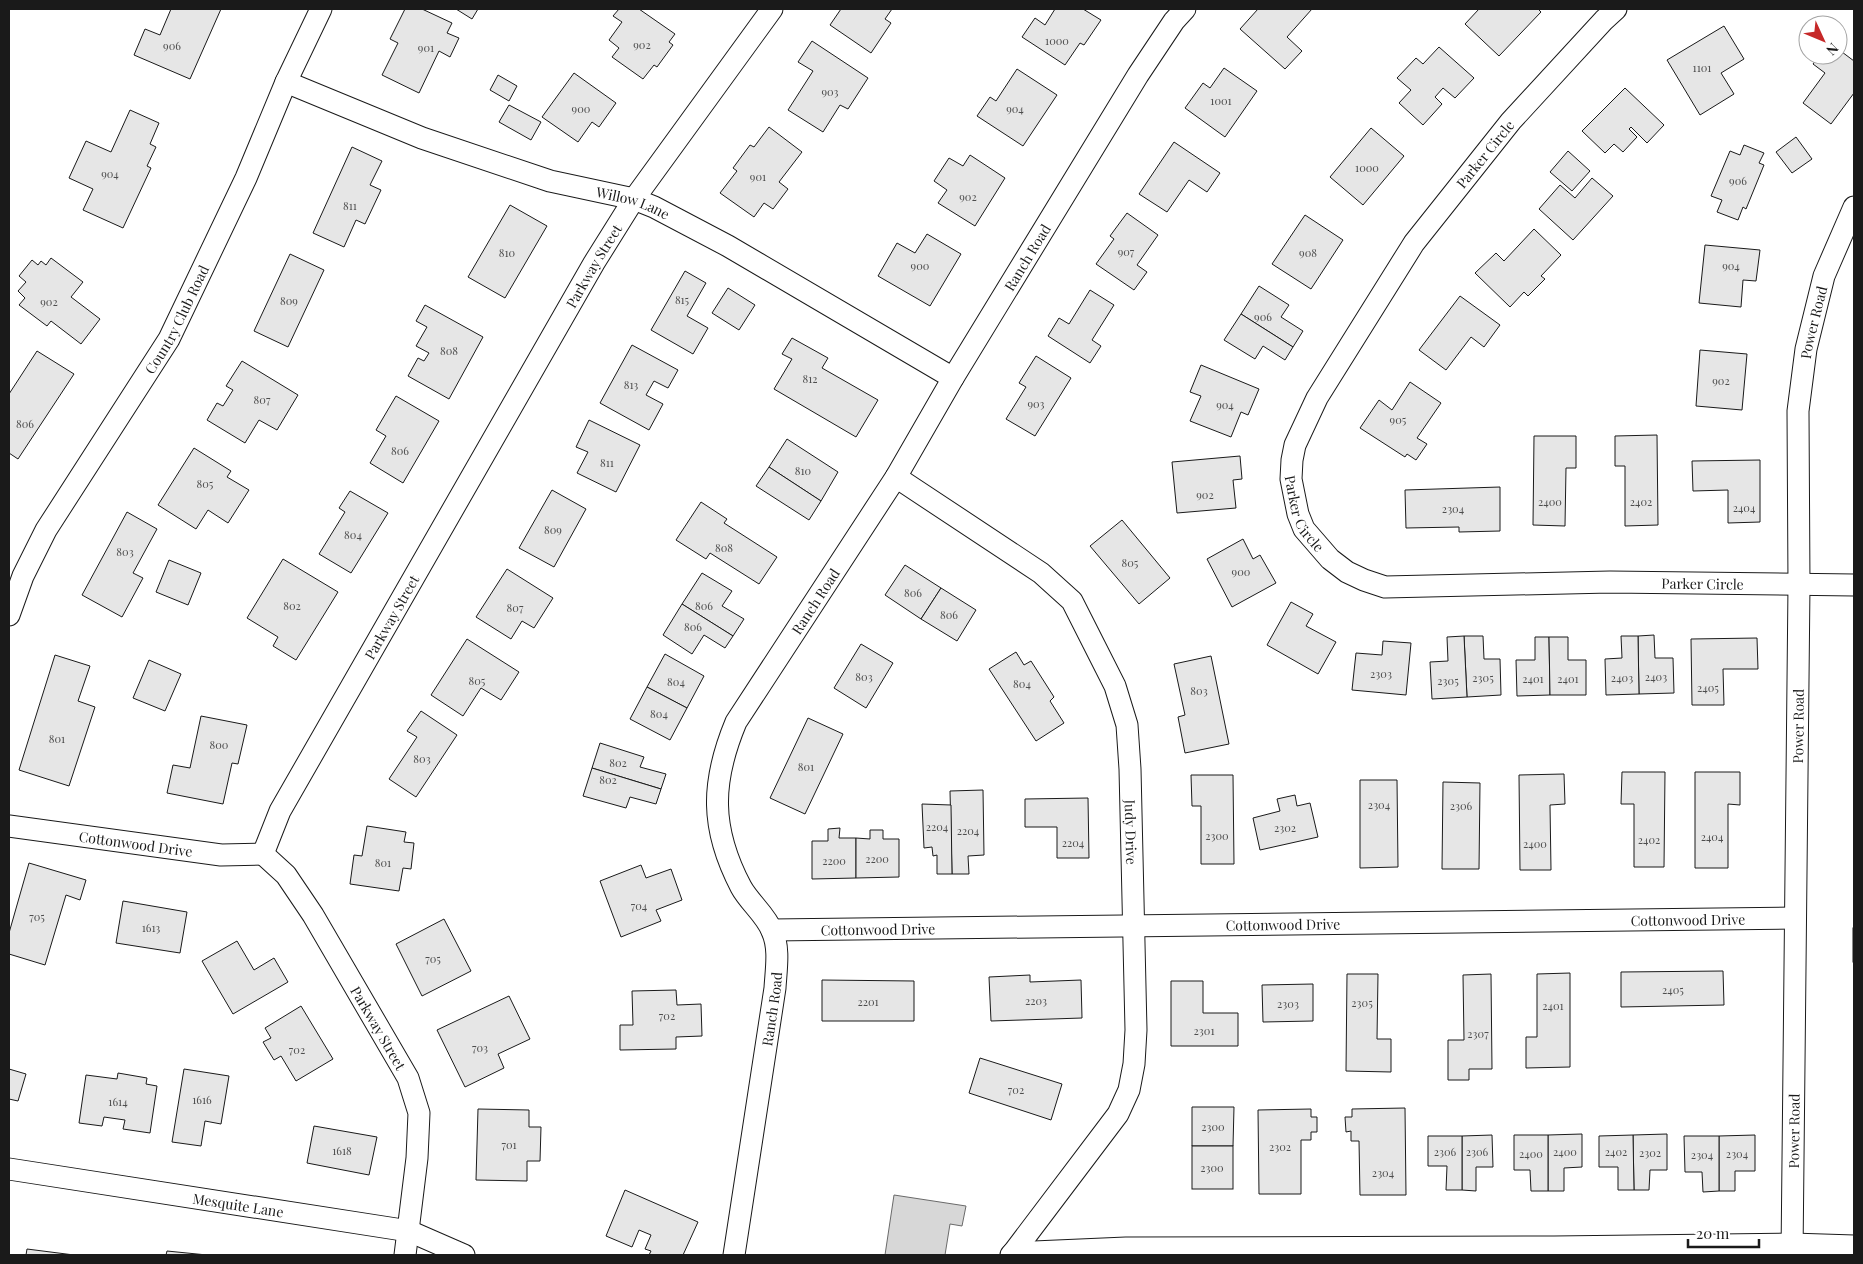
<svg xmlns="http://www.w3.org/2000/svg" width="1863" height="1264" viewBox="0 0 1863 1264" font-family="'Playfair Display',serif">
<rect width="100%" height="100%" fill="#fff"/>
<polygon fill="#d7d7d7" stroke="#6a6a6a" points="894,1195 966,1206 962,1226 950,1224 945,1255 885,1255"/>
<g fill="#e6e6e6" stroke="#1a1a1a">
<polygon points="171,9 221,9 190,79 134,55 145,29 160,35"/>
<polygon points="405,9 422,9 452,23 447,33 459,38 450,57 439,51 419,93 382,75 398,43 390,39"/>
<polygon points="456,9 478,9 472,19"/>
<polygon points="619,9 639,9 675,34 669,42 673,45 657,67 654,65 643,79 612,57 619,48 609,40 622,22 613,16"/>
<polygon points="841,9 892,9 885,19 891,23 871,53 830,25"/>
<polygon points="1055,9 1083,9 1101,20 1084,45 1080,43 1065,65 1022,37 1035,18 1045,25"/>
<polygon points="1258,9 1312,9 1287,37 1302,51 1285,69 1240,29"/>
<polygon points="1479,9 1538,9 1541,12 1499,56 1465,24"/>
<polygon points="1724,26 1744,59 1721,73 1734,94 1700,115 1667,60"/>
<polygon points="812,41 868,78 848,109 840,105 823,132 788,110 813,71 798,62"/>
<polygon points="1439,47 1474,78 1455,98 1443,88 1435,97 1442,104 1423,125 1399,103 1411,90 1397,78 1416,58 1423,64"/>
<polygon points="1838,49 1854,61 1854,93 1831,124 1803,103 1825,73 1813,64 1820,55 1838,55"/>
<polygon points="1224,68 1257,91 1225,137 1185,108 1203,83 1210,88"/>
<polygon points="1017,69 1057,95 1023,146 977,116 990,97 996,101"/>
<polygon points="574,73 616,103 599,127 592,122 578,142 542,117"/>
<polygon points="498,75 517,86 509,101 490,90"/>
<polygon points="1625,88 1664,125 1647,143 1631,127 1629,129 1637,137 1623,152 1614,144 1605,153 1582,131"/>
<polygon points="509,105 541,122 531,140 499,122"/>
<polygon points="130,110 159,123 150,144 156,147 147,166 151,168 123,228 83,210 93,189 69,178 86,141 111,152"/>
<polygon points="769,127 802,152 779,182 788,189 773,209 764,203 754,217 720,193 737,171 733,168 750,145 754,147"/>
<polygon points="1371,128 1404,156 1363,205 1330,177"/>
<polygon points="1796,137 1812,159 1792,173 1776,152"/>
<polygon points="1174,142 1220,173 1207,192 1189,180 1167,212 1139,194"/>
<polygon points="1744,145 1764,153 1759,163 1764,165 1746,209 1743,207 1738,220 1717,212 1722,200 1711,196 1730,151 1740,155"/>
<polygon points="352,147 382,161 370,185 381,190 365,224 356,220 344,247 313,233"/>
<polygon points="1568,151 1590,171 1572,191 1550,172"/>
<polygon points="970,155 1005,178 975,226 938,203 947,190 934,181 949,158 963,166"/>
<polygon points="1592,178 1613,196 1573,240 1539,209 1560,185 1575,198"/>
<polygon points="510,205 547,226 505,298 468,277"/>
<polygon points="1127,213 1158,235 1137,265 1147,272 1134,290 1096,264 1114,239 1110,236"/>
<polygon points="1305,215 1343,240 1311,289 1272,264"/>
<polygon points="1534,229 1561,255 1541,276 1545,279 1528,296 1524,292 1510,307 1475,273 1496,253 1504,261"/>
<polygon points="927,234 961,254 930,306 878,276 897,243 915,253"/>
<polygon points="1705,245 1760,250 1756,281 1743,280 1741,307 1699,303"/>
<polygon points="290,254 324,270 288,347 254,331"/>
<polygon points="51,258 83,282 71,297 100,319 81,344 51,321 47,326 19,305 25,298 18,291 26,282 19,276 32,260 38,265 41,261 46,265"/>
<polygon points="685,271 706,283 687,316 708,328 693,354 651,330"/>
<polygon points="1259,286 1289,305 1281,317 1303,331 1293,347 1241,314"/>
<polygon points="728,288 755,305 739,330 712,313"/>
<polygon points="1090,290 1114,305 1092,340 1101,346 1090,363 1048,336 1059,318 1069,324"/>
<polygon points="1460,296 1500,325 1484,347 1471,337 1446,370 1419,350"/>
<polygon points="425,305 483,337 449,399 408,376 418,358 424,361 429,353 416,346 427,327 416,321"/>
<polygon points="1241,314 1293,347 1285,360 1263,346 1255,359 1224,340"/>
<polygon points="792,338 828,358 822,368 878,400 856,437 774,389 792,359 782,354"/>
<polygon points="632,345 678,370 668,388 654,381 646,395 663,404 649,430 600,403"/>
<polygon points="1700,350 1747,354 1742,410 1696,406"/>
<polygon points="37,351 74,374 18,459 9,453 9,394"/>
<polygon points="1036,356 1071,378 1035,436 1006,419 1026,387 1019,383"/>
<polygon points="242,361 298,395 277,430 259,420 245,443 207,420 217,403 223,406 233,390 226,386"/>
<polygon points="1201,365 1259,389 1248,415 1241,412 1231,437 1190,421 1201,396 1190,392"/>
<polygon points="1410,382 1441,403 1417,438 1427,444 1416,460 1407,454 1405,457 1360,428 1379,400 1392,410"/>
<polygon points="396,396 439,421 403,483 370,463 386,436 376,430"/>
<polygon points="589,420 640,445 616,492 577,473 588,452 576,447"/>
<polygon points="1657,435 1658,525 1625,526 1625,466 1615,466 1615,436"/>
<polygon points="1534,436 1576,436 1576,468 1566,468 1565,526 1533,525"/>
<polygon points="787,439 838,472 821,501 769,467"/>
<polygon points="194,448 231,471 227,477 249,490 228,523 208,510 196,529 158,505"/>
<polygon points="1240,456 1242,479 1233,480 1236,508 1177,513 1172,462"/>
<polygon points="1760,460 1760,522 1728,523 1728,490 1693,491 1692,461"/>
<polygon points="769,467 821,501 809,520 756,486"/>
<polygon points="1500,487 1500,531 1459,532 1459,527 1406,528 1405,490"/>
<polygon points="552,490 586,509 554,567 519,548"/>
<polygon points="350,491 388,513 351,573 319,554 345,512 339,508"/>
<polygon points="701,502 727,519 724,523 777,557 759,584 710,553 706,559 676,540"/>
<polygon points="127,512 157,529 133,573 143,578 122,617 82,595"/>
<polygon points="1122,520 1170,578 1139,604 1090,546"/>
<polygon points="1243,539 1253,559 1260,555 1276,583 1232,607 1207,559"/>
<polygon points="283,559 338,592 296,660 273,646 278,637 247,618"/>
<polygon points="169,560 201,573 188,605 156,592"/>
<polygon points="905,565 941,588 921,619 885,595"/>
<polygon points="507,569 553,598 534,628 522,621 511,639 476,617"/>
<polygon points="702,573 732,591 722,606 744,619 733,636 682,604"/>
<polygon points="941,588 976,610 957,641 921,619"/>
<polygon points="1291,602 1313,614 1306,626 1336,642 1318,674 1267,645"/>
<polygon points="682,604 733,636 725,648 704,635 692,654 663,635"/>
<polygon points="1654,635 1655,658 1673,658 1674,693 1639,694 1638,636"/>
<polygon points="1464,636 1483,636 1484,659 1500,659 1501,695 1467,697"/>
<polygon points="1464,636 1467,697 1432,699 1430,662 1448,661 1447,637"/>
<polygon points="1621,636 1638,636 1639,694 1606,695 1605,659 1622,658"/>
<polygon points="1535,637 1549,637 1550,695 1517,696 1516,660 1535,660"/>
<polygon points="1549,637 1568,637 1568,660 1586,660 1586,695 1550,695"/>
<polygon points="1757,638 1758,669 1723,669 1724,705 1692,705 1691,639"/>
<polygon points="467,639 519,672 501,700 481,688 463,716 431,695"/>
<polygon points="1383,641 1411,643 1406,695 1352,690 1356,653 1382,655"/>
<polygon points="861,644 893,663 866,708 834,688"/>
<polygon points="1016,652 1024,665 1031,661 1054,697 1050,701 1064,723 1036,741 989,669"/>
<polygon points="665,654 704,676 687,708 647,687"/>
<polygon points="55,655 90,666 78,701 95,707 69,786 19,770"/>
<polygon points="1211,656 1229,744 1185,753 1178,717 1185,715 1174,664"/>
<polygon points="149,660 181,674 165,711 133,698"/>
<polygon points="647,687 687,708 670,740 630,719"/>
<polygon points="421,711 457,735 416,797 389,779 417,737 407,731"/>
<polygon points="201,716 247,725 238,764 232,763 223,804 167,793 173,765 190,768"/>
<polygon points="808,718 843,734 805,814 770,798"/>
<polygon points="600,743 644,757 640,767 666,774 661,789 592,768"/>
<polygon points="592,768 661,789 656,804 630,797 626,808 583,796"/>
<polygon points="1622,772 1665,772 1664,867 1634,867 1634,804 1621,804"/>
<polygon points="1695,772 1740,772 1740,805 1728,804 1728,868 1695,868"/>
<polygon points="1564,774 1565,804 1550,805 1551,870 1520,870 1519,775"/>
<polygon points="1191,775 1233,775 1234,864 1201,864 1201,806 1192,806"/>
<polygon points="1360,780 1397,780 1398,867 1360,868"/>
<polygon points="1443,782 1480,783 1479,869 1442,869"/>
<polygon points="983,790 984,855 968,856 969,874 952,874 950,791"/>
<polygon points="1295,795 1297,806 1310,803 1318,837 1260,850 1253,818 1280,811 1277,799"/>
<polygon points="1088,798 1089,858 1057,858 1057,827 1025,827 1025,799"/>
<polygon points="922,804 951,805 952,874 937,874 937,855 933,856 932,847 924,848"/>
<polygon points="367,826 406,832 404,842 414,843 411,869 403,868 399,891 350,884 354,855 362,856"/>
<polygon points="840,828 839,838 856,838 856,878 812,879 812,841 828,841 828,829"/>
<polygon points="870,830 883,830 883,839 899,839 899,877 856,878 856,838 870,839"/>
<polygon points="29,863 86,880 80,900 66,895 45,965 9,954 9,933"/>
<polygon points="641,865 646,878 671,869 682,900 656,910 661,921 621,937 600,881"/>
<polygon points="123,901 187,912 180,953 116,943"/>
<polygon points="444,919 471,971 422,996 396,944"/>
<rect x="1853" y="928" width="1" height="34"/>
<polygon points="237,941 254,970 274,958 288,982 233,1014 202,961"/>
<polygon points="1723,971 1724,1005 1621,1007 1621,972"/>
<polygon points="1570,973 1570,1067 1526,1068 1526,1037 1537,1037 1537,974"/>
<polygon points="1347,974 1378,974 1377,1039 1391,1039 1391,1072 1346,1071"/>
<polygon points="1491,974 1492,1069 1469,1069 1469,1080 1448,1080 1448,1040 1464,1040 1463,975"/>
<polygon points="1030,975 1030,982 1081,980 1082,1018 991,1021 989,977"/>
<polygon points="822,980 914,981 914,1021 822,1021"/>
<polygon points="1171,981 1203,981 1203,1013 1238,1013 1238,1046 1171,1046"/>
<polygon points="1313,984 1313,1021 1263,1022 1262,985"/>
<polygon points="676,990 677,1005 701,1004 702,1036 676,1037 676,1049 620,1050 620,1025 633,1025 632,991"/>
<polygon points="509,996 530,1039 498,1054 504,1068 465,1087 437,1030"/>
<polygon points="301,1006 333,1059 296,1081 281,1056 274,1060 263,1042 271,1038 265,1028"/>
<polygon points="980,1058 1062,1084 1051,1120 969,1093"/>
<polygon points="9,1069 26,1074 18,1101 9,1099"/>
<polygon points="184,1069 229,1076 221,1124 205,1121 201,1146 172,1142"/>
<polygon points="118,1073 147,1078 146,1084 157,1086 150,1133 123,1129 125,1120 104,1117 102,1126 79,1123 86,1075 117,1079"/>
<polygon points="1192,1107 1234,1107 1233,1146 1192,1146"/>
<polygon points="1405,1108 1406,1195 1360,1195 1359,1141 1351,1141 1351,1131 1346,1132 1345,1117 1352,1117 1352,1109"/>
<polygon points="478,1109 529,1110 529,1127 541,1127 540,1161 527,1161 527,1181 476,1180"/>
<polygon points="1311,1109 1311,1117 1317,1117 1317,1132 1311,1132 1311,1140 1301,1140 1301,1194 1259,1194 1258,1110"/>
<polygon points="314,1126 377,1137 369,1175 307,1163"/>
<polygon points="1582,1134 1582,1167 1564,1168 1564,1191 1548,1191 1548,1135"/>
<polygon points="1667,1134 1667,1170 1650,1170 1649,1190 1634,1190 1633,1135"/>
<polygon points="1492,1135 1493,1167 1476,1167 1476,1191 1462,1190 1462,1136"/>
<polygon points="1514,1135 1548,1135 1548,1191 1531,1191 1530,1170 1514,1170"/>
<polygon points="1633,1135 1634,1190 1618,1190 1618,1167 1599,1167 1599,1136"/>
<polygon points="1755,1135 1755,1171 1735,1171 1735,1191 1719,1191 1719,1136"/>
<polygon points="1428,1136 1462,1136 1462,1190 1446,1190 1447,1166 1428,1166"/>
<polygon points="1684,1136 1719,1136 1719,1191 1703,1192 1702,1172 1685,1172"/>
<rect x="1192" y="1146" width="41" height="43"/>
<polygon points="625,1190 698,1222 683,1255 649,1255 651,1251 645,1249 651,1235 639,1230 632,1247 606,1236"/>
<polygon points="27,1249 74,1255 26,1255"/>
<polygon points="167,1251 207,1255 166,1255"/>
</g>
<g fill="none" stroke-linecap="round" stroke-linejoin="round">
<defs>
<g id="street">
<path id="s1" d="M1616,9L1604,20L1511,121L1414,243L1317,398L1295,445L1292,460L1291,479L1298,514L1304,529L1330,559L1347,572L1364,580L1385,587L1610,582L1854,585"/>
<path id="s2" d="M286,82L422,138L550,181L634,199L654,207L728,246L953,378"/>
<path id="s3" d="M896,477L1041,573L1072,601L1115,686L1127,725L1130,769L1136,1030L1134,1064L1129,1090L1118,1114L1013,1253"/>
<path id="s4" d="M9,615L23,576L46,530L169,339L246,178L286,82L321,9"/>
<path id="s5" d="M9,826L221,855L263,854"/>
<path id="s6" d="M263,854L280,811L594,263L634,199L772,9"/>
<path id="s7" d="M263,854L286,875L313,915L408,1078L419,1113L417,1158L405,1255"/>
<path id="s8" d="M772,930L1794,918"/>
<path id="s9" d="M9,1169L409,1231L464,1255"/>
<path id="s10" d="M734,1255L775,988C776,970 780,948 772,931C766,915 749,902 741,887C710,828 711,782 736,722L896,477L953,378L1138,75L1174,21L1185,9"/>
<polyline points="1011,1255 1013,1253 1126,1248 1554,1247 1792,1244 1854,1246"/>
<path id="s11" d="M1792,1255L1799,585L1798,411L1806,349L1824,276L1854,207"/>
</g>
</defs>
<use href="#street" stroke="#1a1a1a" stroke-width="23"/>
<use href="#street" stroke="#fff" stroke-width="21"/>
</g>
<g text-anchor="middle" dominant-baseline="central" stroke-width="4" stroke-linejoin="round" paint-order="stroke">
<g font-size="11" fill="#4d4d4d">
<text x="1057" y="40">1000</text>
<text x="642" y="44">902</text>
<text x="172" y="45">906</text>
<text x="426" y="47">901</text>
<text x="1702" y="67">1101</text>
<text x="830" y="91">903</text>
<text x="1221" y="100">1001</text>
<text x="581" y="108">900</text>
<text x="1015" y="108">904</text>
<text x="1367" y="167">1000</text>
<text x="110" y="173">904</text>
<text x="758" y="176">901</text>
<text x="1738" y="180">906</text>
<text x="968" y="196">902</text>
<text x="350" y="205">811</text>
<text x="1126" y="251">907</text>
<text x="507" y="252">810</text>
<text x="1308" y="252">908</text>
<text x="920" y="265">900</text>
<text x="1731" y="265">904</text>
<text x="682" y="299">815</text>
<text x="289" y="300">809</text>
<text x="49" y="301">902</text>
<text x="1263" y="316">906</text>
<text x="449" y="350">808</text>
<text x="810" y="378">812</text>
<text x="1721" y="380">902</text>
<text x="631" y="384">813</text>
<text x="262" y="399">807</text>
<text x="1036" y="403">903</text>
<text x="1225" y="404">904</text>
<text x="1398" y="419">905</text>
<text x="25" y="423">806</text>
<text x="400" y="450">806</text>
<text x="607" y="462">811</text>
<text x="803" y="470">810</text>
<text x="205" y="483">805</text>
<text x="1205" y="494">902</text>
<text x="1550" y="501">2400</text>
<text x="1641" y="501">2402</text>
<text x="1744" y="507">2404</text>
<text x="1453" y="508">2304</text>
<text x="553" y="529">809</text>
<text x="353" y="534">804</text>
<text x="724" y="547">808</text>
<text x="125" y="551">803</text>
<text x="1130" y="562">805</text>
<text x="1241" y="571">900</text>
<text x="913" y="592">806</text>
<text x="292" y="605">802</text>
<text x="704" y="605">806</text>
<text x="515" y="607">807</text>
<text x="949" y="614">806</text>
<text x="693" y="626">806</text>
<text x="1381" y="673">2303</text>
<text x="864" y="676">803</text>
<text x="1656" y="676">2403</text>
<text x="1483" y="677">2305</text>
<text x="1622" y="677">2403</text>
<text x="1533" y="678">2401</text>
<text x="1568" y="678">2401</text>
<text x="477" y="680">805</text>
<text x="1448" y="680">2305</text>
<text x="676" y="681">804</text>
<text x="1022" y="683">804</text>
<text x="1708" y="687">2405</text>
<text x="1199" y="690">803</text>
<text x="659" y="713">804</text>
<text x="57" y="738">801</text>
<text x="219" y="744">800</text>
<text x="422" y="758">803</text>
<text x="618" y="762">802</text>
<text x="806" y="766">801</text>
<text x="608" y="779">802</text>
<text x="1379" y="804">2304</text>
<text x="1461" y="805">2306</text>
<text x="937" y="826">2204</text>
<text x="1285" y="827">2302</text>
<text x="968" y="830">2204</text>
<text x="1217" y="835">2300</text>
<text x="1712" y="836">2404</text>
<text x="1649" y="839">2402</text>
<text x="1073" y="842">2204</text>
<text x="1535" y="843">2400</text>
<text x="877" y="858">2200</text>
<text x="834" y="860">2200</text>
<text x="383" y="862">801</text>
<text x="639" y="905">704</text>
<text x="37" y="916">705</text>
<text x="151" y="927">1613</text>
<text x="433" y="958">705</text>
<text x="1673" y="989">2405</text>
<text x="1036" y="1000">2203</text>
<text x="868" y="1001">2201</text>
<text x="1362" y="1002">2305</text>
<text x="1288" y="1003">2303</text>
<text x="1553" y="1005">2401</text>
<text x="667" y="1015">702</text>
<text x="1204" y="1030">2301</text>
<text x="1478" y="1033">2307</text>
<text x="480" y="1047">703</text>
<text x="297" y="1049">702</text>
<text x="1016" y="1089">702</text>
<text x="202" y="1099">1616</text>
<text x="118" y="1101">1614</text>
<text x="1213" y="1126">2300</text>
<text x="509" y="1144">701</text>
<text x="1280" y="1146">2302</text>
<text x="342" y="1150">1618</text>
<text x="1445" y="1151">2306</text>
<text x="1477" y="1151">2306</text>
<text x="1565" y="1151">2400</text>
<text x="1616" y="1151">2402</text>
<text x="1650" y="1152">2302</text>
<text x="1531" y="1153">2400</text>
<text x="1737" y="1153">2304</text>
<text x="1702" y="1154">2304</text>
<text x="1212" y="1167">2300</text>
<text x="1383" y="1172">2304</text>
</g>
<g font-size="14" fill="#1a1a1a" stroke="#fff">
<text transform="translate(1485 154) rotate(-51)">Parker Circle</text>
<text stroke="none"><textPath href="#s2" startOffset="368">Willow Lane</textPath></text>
<text stroke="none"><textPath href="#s10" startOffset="1102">Ranch Road</textPath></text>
<text stroke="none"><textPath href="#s6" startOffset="675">Parkway Street</textPath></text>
<text stroke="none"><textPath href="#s4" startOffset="341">Country Club Road</textPath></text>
<text stroke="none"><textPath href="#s11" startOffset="934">Power Road</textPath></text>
<text stroke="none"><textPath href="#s1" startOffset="616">Parker Circle</textPath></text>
<text stroke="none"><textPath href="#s1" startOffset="1050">Parker Circle</textPath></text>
<text stroke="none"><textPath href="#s10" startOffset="698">Ranch Road</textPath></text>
<text stroke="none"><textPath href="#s6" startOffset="270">Parkway Street</textPath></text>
<text stroke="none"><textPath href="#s11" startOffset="529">Power Road</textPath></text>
<text stroke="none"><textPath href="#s3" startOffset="459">Judy Drive</textPath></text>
<text stroke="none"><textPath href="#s5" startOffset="128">Cottonwood Drive</textPath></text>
<text stroke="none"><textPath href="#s8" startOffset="916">Cottonwood Drive</textPath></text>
<text stroke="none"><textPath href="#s8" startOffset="511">Cottonwood Drive</textPath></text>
<text stroke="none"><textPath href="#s8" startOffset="106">Cottonwood Drive</textPath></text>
<text stroke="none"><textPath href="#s10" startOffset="249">Ranch Road</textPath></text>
<text stroke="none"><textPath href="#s7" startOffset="210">Parkway Street</textPath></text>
<text stroke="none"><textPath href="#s11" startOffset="124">Power Road</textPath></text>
<text stroke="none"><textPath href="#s9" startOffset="232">Mesquite Lane</textPath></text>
</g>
</g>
<rect width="1863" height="1264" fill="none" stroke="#1a1a1a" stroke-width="20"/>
<g transform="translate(1823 40) rotate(134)"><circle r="24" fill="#ffffff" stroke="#a3a3a3"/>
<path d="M0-4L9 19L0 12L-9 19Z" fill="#c62828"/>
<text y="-8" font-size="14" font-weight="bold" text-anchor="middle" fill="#1a1a1a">N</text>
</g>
<path d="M1688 1239v8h71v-8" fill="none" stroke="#1a1a1a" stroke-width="2.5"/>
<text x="1696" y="1239" font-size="15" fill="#1a1a1a" stroke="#ffffff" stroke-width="4" paint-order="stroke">20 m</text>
</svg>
